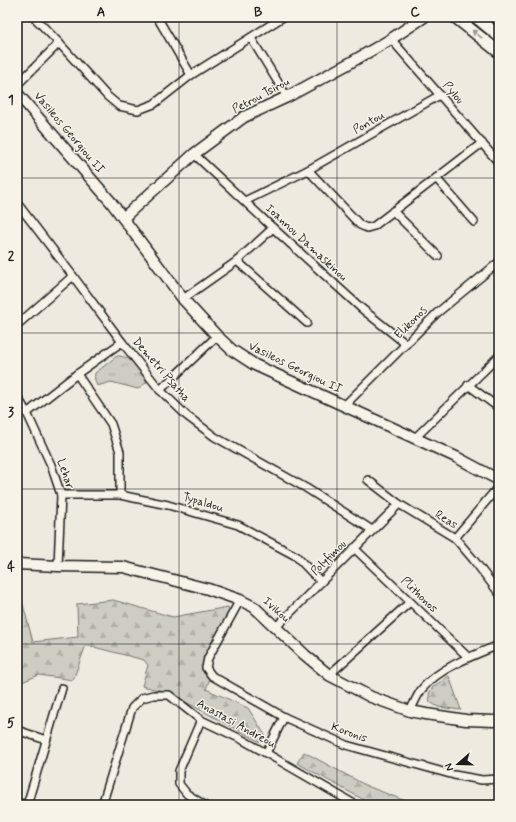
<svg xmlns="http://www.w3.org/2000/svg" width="516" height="822" viewBox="0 0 516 822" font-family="Mynerve,sans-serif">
<defs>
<pattern id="grass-tufts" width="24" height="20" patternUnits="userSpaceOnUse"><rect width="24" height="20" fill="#cfccc3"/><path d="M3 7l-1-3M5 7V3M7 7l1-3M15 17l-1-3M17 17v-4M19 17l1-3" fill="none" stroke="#b1afa7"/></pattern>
<pattern id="forest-firs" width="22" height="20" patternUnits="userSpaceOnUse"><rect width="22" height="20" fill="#cfccc3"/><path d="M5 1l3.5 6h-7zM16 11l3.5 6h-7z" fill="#b1afa7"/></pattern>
</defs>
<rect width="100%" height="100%" fill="#eeeae0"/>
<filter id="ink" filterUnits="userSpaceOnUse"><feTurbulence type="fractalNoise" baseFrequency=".025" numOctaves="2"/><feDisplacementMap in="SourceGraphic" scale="8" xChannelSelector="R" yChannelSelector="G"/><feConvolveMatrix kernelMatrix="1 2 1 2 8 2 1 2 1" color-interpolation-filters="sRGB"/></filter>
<g filter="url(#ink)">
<path fill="url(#grass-tufts)" stroke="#767470" d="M117,356C132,355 139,372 147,382L138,389L111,382L97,386C95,381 94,378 95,373Z"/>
<g fill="url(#forest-firs)" stroke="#767470">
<polygon points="21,597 33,642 78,637 77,604 113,600 173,617 228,607 230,613 203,658 210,678 206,689 248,708 265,735 260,742 167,692 142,686 148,665 144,660 86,645 73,680 39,675 17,684 17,599"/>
<polygon points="449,676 461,710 438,707 430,702 429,694 433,687"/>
<polygon points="304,752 367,786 416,805 373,805 297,763"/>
</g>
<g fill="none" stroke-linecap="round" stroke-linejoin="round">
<defs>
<g id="street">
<polyline points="34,17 59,43 107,96 119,106 138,110 154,104 191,75 283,17"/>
<polyline points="157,17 191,75"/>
<polyline points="251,38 287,97"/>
<polyline points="391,39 499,163"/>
<polyline points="17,85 59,43"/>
<polyline points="194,154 273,228 361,308 406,344"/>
<polyline points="308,170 360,225 367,228 374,226 482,143"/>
<polyline points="436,178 474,222"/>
<polyline points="245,201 308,170 440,95"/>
<polyline points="17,203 73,276 122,342 160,390 187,416 215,437 306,488 372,530"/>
<polyline points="393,211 438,256"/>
<polyline points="237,261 307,323"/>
<polyline points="183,299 237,261 273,228"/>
<polyline points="17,325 73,276"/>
<polyline points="77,374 111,424 120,452 120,495"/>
<polyline points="468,385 499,408"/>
<polyline points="160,390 217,336"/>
<polyline points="17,396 27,413 51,465 61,495 58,566"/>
<polyline points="344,406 437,313 499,262"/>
<polyline points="27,413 77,374 122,342"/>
<polyline points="415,438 499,356"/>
<polyline points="368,480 399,504 455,538 473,559 499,593"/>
<polyline points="61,495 120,495 168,505 238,525 296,556 321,582"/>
<polyline points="455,538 499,486"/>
<polyline points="354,548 468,657"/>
<polyline points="240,600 208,658 206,668 212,676 284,717 346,745 454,775 482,780 499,779"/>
<polyline points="276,627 399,504"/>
<polyline points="329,675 410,602"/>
<path d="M410,711C414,704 417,695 422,689C439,668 474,655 499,645"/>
<polyline points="201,720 179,771 179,784 187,794 204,805"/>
<polyline points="17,730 46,740"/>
<polyline points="266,753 284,717"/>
<polyline points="27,805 62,688"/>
<polyline points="102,805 132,708 142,698 153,695 169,695 201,720 241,739 266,753 356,805"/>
</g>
<g id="secondary">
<polyline points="17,93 111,202 183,299 217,336 232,350 255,365 456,457 499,480"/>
<polyline points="123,218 194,154 244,117 287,97 348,64 391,39 424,17"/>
<polyline points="17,564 58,566 123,567 208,589 240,600 254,607 305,655 329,675 371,697 410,711 426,714 466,720 494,721 499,720"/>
<polyline points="17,804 22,805"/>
</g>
<g id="primary">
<polyline points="455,17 499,52"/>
<polyline points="476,17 499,36"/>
</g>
</defs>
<use href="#street" stroke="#1c1c1c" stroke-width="10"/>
<use href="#secondary" stroke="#1c1c1c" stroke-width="13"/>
<use href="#primary" stroke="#1c1c1c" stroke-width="14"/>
<use href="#street" stroke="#f7f3e8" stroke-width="7"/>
<use href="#secondary" stroke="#f7f3e8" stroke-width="10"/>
<use href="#primary" stroke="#f7f3e8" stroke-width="11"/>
</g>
<defs><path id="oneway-shaft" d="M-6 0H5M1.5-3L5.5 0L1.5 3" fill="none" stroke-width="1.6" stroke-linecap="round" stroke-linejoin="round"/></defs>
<use stroke="#94928c" href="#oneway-shaft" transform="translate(477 34) rotate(-141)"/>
</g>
<path fill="none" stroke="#1c1c1c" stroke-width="1" stroke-opacity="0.55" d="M179,17V805M337,17V805M17,178H499M17,333H499M17,489H499M17,644H499"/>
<g text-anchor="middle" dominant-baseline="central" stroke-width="3" stroke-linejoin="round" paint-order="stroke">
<g font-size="12" fill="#1c1c1c" stroke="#f7f3e8">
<text transform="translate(453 93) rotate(49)">Pylou</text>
<text transform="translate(261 96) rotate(-28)">Petrou Tsirou</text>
<text transform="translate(369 123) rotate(-30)">Pontou</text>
<text transform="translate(69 133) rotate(50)">Vasileos Georgiou II</text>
<text transform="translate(306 243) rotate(43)">Ioannou Damaskinou</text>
<text transform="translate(411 323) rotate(-45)">Elikonos</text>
<text transform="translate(295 368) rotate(26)">Vasileos Georgiou II</text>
<text transform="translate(161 370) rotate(49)">Demetri Psatha</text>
<text transform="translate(65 474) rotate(72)">Lehar</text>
<text transform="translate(203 503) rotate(16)">Typaldou</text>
<text transform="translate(446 520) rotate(32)">Reas</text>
<text transform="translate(329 558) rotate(-45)">Polyfimou</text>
<text transform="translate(419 595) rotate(44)">Plithonos</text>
<text transform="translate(276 610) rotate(42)">Ivikou</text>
<text transform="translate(236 724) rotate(29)">Anastasi Andreou</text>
<text transform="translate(349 733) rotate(20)">Koronis</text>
</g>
</g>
<rect width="516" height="822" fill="none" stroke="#f7f3e8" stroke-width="44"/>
<g transform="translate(458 764) rotate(250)" stroke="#f7f3e8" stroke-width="3" paint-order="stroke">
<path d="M0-3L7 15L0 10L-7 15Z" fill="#1c1c1c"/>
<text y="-6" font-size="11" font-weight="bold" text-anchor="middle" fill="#1c1c1c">N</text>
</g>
<rect x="22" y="22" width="472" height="778" fill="none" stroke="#1c1c1c" stroke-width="1.5"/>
<g font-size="13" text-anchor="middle" font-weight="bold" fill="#1c1c1c">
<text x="101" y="16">A</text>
<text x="258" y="16">B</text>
<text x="415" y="16">C</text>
<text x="11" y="104">1</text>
<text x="11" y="260">2</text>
<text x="11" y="416">3</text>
<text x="11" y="571">4</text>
<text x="11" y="727">5</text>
</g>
</svg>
